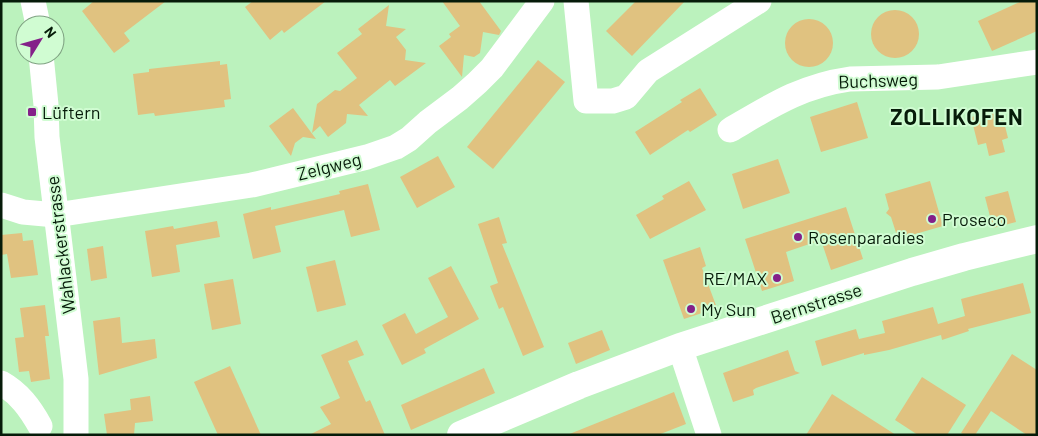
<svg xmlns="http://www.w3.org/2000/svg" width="1038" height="436" viewBox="0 0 1038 436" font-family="Barlow,sans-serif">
<rect width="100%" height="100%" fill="#bbf2bd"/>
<g fill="#e0c280">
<polygon points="94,1 166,1 124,33 130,41 114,53 82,11"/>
<polygon points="253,1 326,1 284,33 282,30 270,40 245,7"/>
<polygon points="442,1 479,1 501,31 499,35 483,32 480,53 474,57 464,55 462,77 439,46 451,37 449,34 460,26"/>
<polygon points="636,1 685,1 632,56 606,31"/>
<polygon points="1022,1 1037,1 1037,31 992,51 978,21"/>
<polygon points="389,5 386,26 406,29 396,37 406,50 405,60 426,63 395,86 390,80 359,105 368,116 347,114 346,123 328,137 320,126 312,133 317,104 335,90 340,91 357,78 337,53 362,34 358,29"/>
<circle cx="895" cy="34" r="24"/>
<circle cx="809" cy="43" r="24"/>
<polygon points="538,60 565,82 493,169 467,147"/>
<polygon points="220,61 220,65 227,64 231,99 224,100 225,107 155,116 154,113 138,115 133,74 149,72 149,69"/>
<polygon points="700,88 717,115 690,132 688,130 650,155 635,132 682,102 680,100"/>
<polygon points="857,102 868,138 821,152 810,117"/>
<polygon points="293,108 316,139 303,137 295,143 291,156 269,126"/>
<polygon points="997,111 998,119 1003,118 1008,138 1002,140 1005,152 989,156 986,143 978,145 971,117"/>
<polygon points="438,156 455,187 417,208 400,177"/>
<polygon points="778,159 790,193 743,209 732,174"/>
<polygon points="689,181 706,210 650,239 636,215 664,199 662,196"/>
<polygon points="930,181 943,226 898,239 891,217 886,213 889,209 885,194"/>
<polygon points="368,184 380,230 351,237 344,210 275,226 281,252 253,259 243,214 271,207 271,210 340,194 339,191"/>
<polygon points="1008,191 1016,222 993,228 985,197"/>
<polygon points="846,207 863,259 831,270 821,240 786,252 794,281 762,291 745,239"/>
<polygon points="499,217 507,243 502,244 544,347 523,356 503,307 499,309 490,286 498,283 478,224"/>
<polygon points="217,221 220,237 176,245 180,272 152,277 145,231 173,226 174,229"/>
<polygon points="22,233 23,241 33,240 38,275 11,278 7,254 1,255 1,235"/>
<polygon points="103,246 107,278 91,281 87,249"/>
<polygon points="700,247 706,266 702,268 717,308 684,319 663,260"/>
<polygon points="335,260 346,305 317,312 306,267"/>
<polygon points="451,266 479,319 424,349 426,353 402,365 382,325 405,313 416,334 448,317 428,278"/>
<polygon points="233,279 241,324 212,330 204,284"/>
<polygon points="1023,283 1031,313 968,329 969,331 942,340 941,335 889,350 864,355 864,353 822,366 815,341 856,329 859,339 885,333 882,321 933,307 938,324 965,316 961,299"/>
<polygon points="45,305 49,336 45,336 50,379 31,382 29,371 19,372 15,338 24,337 20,308"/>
<polygon points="120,317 122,343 155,339 157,358 99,375 93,321"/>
<polygon points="602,330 610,350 576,364 568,343"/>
<polygon points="357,340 364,355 348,361 366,402 370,400 385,435 309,435 331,424 320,407 340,398 321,355"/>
<polygon points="788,350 795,371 800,373 756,388 753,390 754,395 733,402 723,373"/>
<polygon points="1012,354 1037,370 1037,435 1027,435 991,411 975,435 965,435 961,433"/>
<polygon points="230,366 261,435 218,435 194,382"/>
<polygon points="484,368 495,393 411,430 401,405"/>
<polygon points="922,377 966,405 947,435 918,435 895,420"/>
<polygon points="674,392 686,424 658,435 567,435"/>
<polygon points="832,394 896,435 806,435"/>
<polygon points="150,396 153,421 135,423 134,435 107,435 104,414 131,410 130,399"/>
</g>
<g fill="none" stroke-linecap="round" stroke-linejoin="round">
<g stroke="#fff" stroke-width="25">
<polyline points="33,1 38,25"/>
<polyline points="576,1 586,101 613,101 626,97 648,71 759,1"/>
<polyline points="41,55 46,105 47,137 76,379 76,435"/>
<path d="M730,130C771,106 801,86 850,79L938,77L1037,62"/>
<polyline points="1,205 23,212 56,215 252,185 367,157 396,147 409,139 428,122 460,98 477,83 492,68 542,1"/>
<polyline points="680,347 709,435"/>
<path d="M1,383C19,393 30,408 40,426"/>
</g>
<polyline stroke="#fff" stroke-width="28" points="461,435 579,385 680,347 912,272 964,257 1037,239"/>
</g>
<g fill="#842089" stroke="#d0fcd2" stroke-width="2">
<rect x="27" y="107" width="10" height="10" rx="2.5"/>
<circle cx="932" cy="219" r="5"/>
<circle cx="798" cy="237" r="5"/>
<circle cx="777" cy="278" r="5"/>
<circle cx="691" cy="309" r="5"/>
</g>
<g text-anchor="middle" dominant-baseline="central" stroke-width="4" stroke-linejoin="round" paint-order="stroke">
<g font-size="18" fill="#061b09" stroke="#d0fcd2">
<text transform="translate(878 80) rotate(-2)">Buchsweg</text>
<text transform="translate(329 166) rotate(-14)">Zelgweg</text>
<text transform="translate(60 245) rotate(-97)">Wahlackerstrasse</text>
<text transform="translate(816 303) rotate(-18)">Bernstrasse</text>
</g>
<g font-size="18" fill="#061b09" stroke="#d0fcd2" text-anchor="start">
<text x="42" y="112">Lüftern</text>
<text x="942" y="219">Proseco</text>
<text x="808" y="237">Rosenparadies</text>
<text x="767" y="278" text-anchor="end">RE/MAX</text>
<text x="701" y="309">My Sun</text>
</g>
<g font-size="22" font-weight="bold" letter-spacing="1" fill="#061b09" stroke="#d0fcd2">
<text x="957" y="116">ZOLLIKOFEN</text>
</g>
</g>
<rect width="1038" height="436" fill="none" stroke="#061b09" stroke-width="5"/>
<g transform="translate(40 40) rotate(53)"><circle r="24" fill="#d0fcd2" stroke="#7fa282"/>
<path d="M0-4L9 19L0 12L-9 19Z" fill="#842089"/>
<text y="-8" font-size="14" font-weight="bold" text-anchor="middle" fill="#061b09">N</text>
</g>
</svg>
